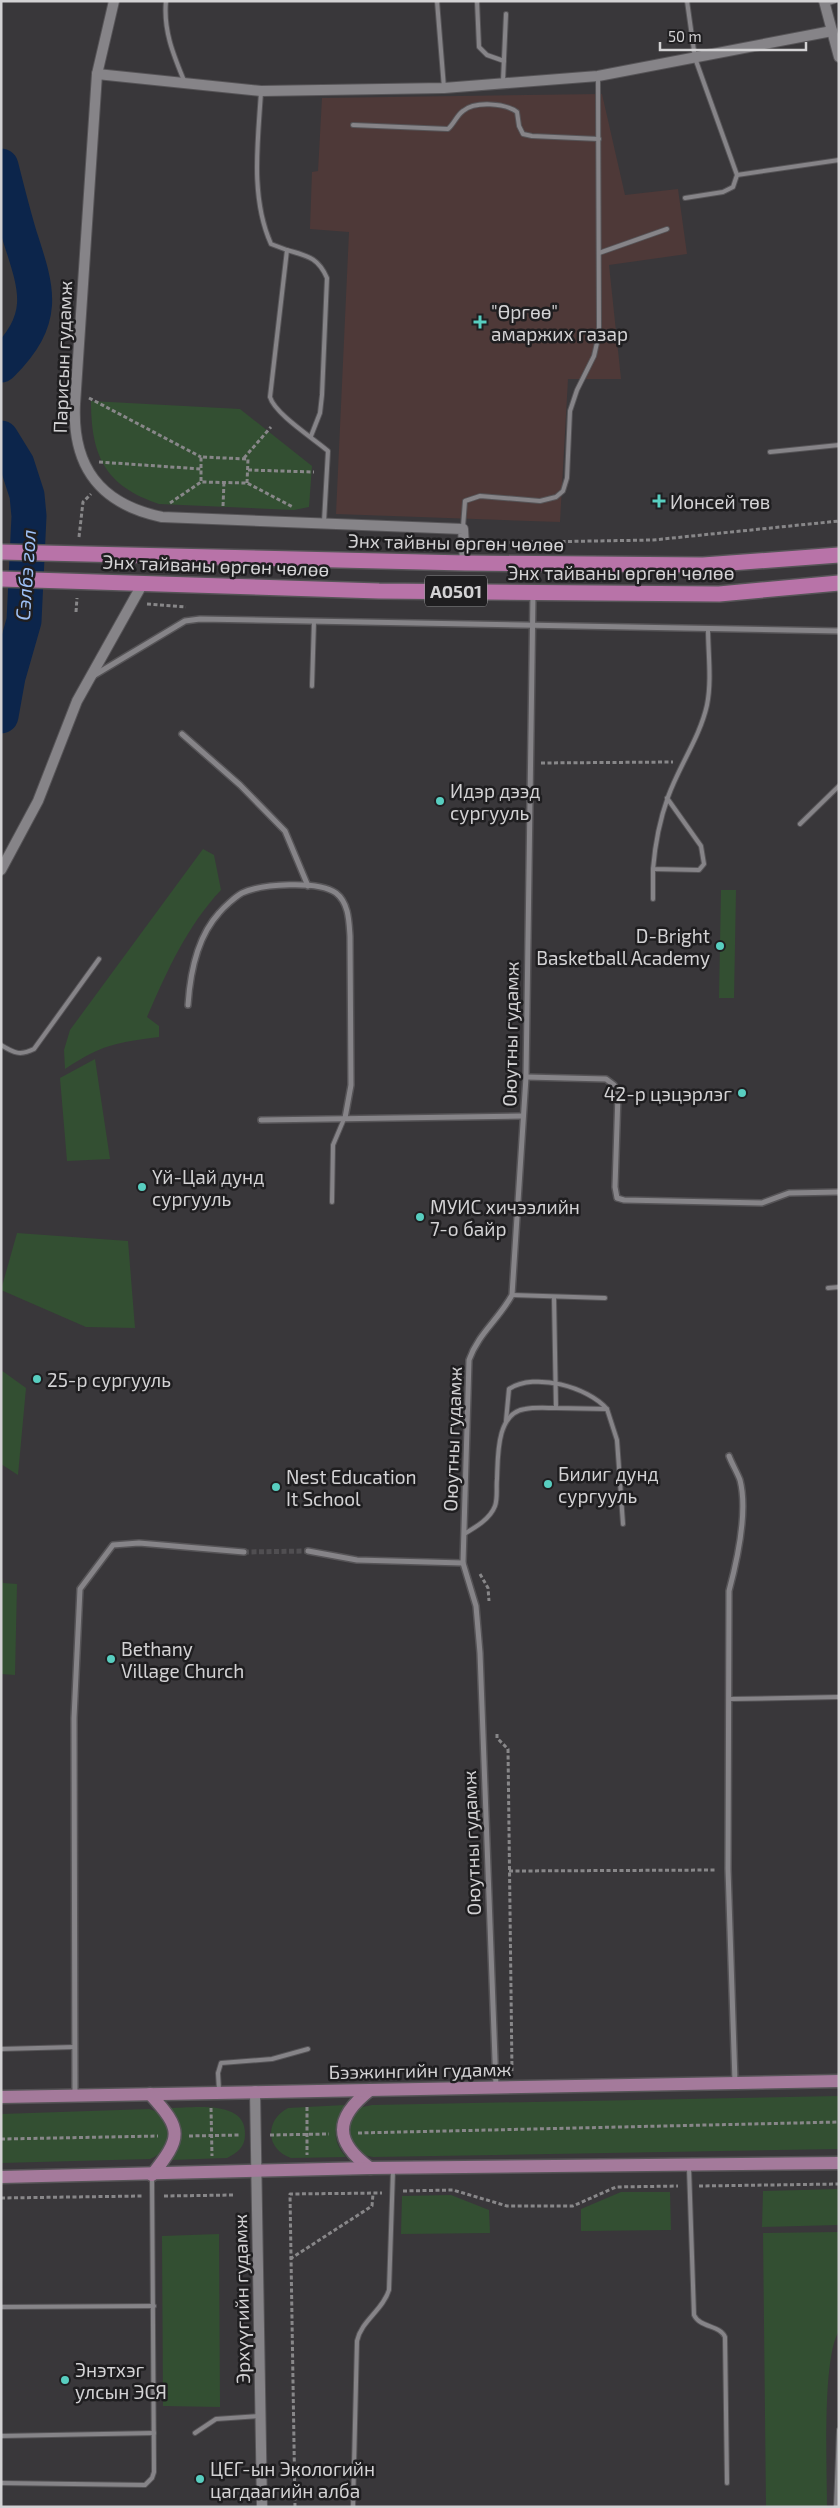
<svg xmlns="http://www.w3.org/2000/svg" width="840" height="2508" viewBox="0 0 840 2508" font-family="'Exo 2',sans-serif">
<rect width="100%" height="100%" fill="#39373a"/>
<polygon fill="#4e3938" points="602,94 625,195 678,189 687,254 609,265 621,379 568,379 560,522 336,514 349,232 310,229 312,172 318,171 322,98"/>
<g fill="#334f32">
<path d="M91,401L240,409L312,466L309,507L294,510L159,504C105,486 91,456 91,401Z"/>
<path d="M203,849L214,855L221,890C187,926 167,971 147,1017L159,1026V1037C115,1043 103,1044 65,1069L64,1050L70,1030Z"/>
<polygon points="721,890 736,890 734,998 719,998"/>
<polygon points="95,1059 110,1159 67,1161 60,1078"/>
<polygon points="17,1233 128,1241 135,1328 86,1327 1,1290"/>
<polygon points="1,1370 26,1388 18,1475 1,1464"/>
<polygon points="1,1572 3,1583 17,1584 15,1675 1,1674"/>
<path d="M839,2096V2149L373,2157C353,2154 351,2141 348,2123L358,2108L372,2105Z"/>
<path d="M345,2105C334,2124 331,2140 346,2157L291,2158C265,2149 265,2120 288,2108Z"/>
<path d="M170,2108C193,2108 247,2099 245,2135C245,2147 237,2153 227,2158L171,2160C180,2140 185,2127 170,2108Z"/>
<path d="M149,2109C176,2115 174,2150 150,2159L1,2163V2114Z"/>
<polygon points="839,2189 839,2225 762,2227 763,2191"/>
<polygon points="621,2192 670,2192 671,2230 581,2231 581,2209"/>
<polygon points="451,2195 489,2210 490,2233 401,2234 402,2196"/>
<path d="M839,2232V2331C822,2357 827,2470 827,2507H766L763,2233Z"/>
<polygon points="219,2234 220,2407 163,2406 162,2236"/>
</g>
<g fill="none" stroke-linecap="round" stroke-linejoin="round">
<g stroke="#0c254b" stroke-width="35">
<path d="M1,166C7,190 13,214 20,237C38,292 47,319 1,365"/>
<polyline points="1,438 17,464 27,495 29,516 24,621 8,677 1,716"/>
</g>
<polyline stroke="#504e51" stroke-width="5" stroke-dasharray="5 2.5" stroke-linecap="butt" points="244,1552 308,1551"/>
<defs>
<g id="lane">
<path d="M166,1C163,31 174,56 185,83"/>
<polyline points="437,1 444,88"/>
<polyline points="477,1 479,47 487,55 504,61"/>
<polyline points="825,4 835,1"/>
<polyline points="503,81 506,14"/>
<path d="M261,92C258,141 250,197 271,244L287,250L270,397C275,414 313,438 328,451L324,522"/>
<path d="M353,125L448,129C454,124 457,115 463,111C475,101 505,103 517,112L519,126L523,134L532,136L599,139"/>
<polyline points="737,175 839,160"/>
<polyline points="685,198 723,192 733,187 737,175 695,58 687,1"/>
<path d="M287,250C307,256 318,257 327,278L322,395L320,413L311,436"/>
<polyline points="599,253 667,229"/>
<polyline points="770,452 839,445"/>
<polyline points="463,527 465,501 480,496 540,501 556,497 563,491 567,478 570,411 577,390 594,356 599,334 598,76"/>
<polyline points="312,686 314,621"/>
<path d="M667,798L701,846L704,864L699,870L653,869C655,845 660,819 668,797C679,766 700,737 707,705C712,680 708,653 708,628"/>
<polyline points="800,824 839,786"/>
<polyline points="653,899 653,869"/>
<path d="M1,1045C14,1053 20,1056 34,1049L99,959"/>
<polyline points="332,1202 333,1145 344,1119"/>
<polyline points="828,1288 839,1287"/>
<polyline points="512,1295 605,1298"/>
<polyline points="554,1297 556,1408 607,1409 617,1440 623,1524"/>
<path d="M506,1421L509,1389C535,1372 588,1387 607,1409"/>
<path d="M464,1534C476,1527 490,1519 495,1506C498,1498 496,1487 497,1479C498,1457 496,1413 525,1409C535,1407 546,1408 556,1408"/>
<polyline points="730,1699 839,1697"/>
<polyline points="1,2049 75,2047"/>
<polyline points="219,2090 218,2073 221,2063 272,2059 308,2049"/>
<path d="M689,2168L694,2315C700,2328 720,2325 725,2337L727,2483"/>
<polyline points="1,2307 154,2306"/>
<polyline points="195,2433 216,2419 259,2416"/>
<polyline points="1,2436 154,2433"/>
<polyline points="1,2483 145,2485 152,2478 154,2472 152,2177"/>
<path d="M353,2507L357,2341C361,2321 383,2310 389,2290L393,2170"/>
<polyline points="836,2507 839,2430"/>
</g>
<g id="street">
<polyline points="93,676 185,621 200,619 839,631"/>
<polyline points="182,734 240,785 285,831 308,886"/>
<path d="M188,1005C190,974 197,937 219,913C224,907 235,897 242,893C261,884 318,880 336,893C349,903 349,922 350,936L351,1085L345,1118"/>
<polyline points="526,1077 606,1079 614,1085 618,1094 615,1187 617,1198 624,1200 762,1203 789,1193 839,1192"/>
<polyline points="261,1120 523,1116"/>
<path d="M729,1456C732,1464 737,1472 740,1480C748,1511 737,1561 729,1591L728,1869L735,2082"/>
<polyline points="308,1551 357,1560 463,1563"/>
<path d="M496,2087L480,1653L476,1606L463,1563L469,1360C478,1334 499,1319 512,1295L526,1077L533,594"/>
<polyline points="75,2094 74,1718 80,1589 113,1545 139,1543 244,1552"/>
</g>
<g id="secondary">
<path d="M114,1L97,74L75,404C72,466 99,504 162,517L463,529L465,563"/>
<polyline points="824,1 839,57"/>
<polyline points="97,74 261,91 444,88 598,76 832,31"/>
<polyline points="1,870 38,801 77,701 143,583"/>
<polyline points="255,2091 262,2507"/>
</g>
<g id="primary">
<path d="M370,2090C334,2118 334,2142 370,2168"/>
<path d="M150,2094C183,2130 182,2137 152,2175"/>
<polyline points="1,2097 839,2081"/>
<polyline points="1,2177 370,2168 839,2163"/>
</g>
<g id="highway">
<polyline points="1,552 465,563 703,565 839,555"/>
<polyline points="1,579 379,591 719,594 839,583"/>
</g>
</defs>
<use href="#lane" stroke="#565457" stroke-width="6"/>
<use href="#street" stroke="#565457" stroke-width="8"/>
<use href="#secondary" stroke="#565457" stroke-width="12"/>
<use href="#primary" stroke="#565457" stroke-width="15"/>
<use href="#highway" stroke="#565457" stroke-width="18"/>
<g stroke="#888789" stroke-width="3" stroke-dasharray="4 2.5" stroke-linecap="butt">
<polyline points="89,398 201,457"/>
<polyline points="244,458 271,427"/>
<polyline points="99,462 201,469"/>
<polyline points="248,470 314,472"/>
<polyline points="247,483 248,459 201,457 201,482 247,483 293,507"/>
<polyline points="170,503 201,482"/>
<polyline points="223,506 224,482"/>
<polyline points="79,537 83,502 91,494"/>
<polyline points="477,543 653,540 839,521"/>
<polyline points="147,604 186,607"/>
<polyline points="76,612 77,598"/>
<polyline points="541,763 673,762"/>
<polyline points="480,1574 488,1588 489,1601"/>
<polyline points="497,1734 497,1738 508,1749 512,2071"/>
<polyline points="509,1871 717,1870"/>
<polyline points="307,2107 307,2155"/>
<polyline points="211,2108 212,2156"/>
<polyline points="358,2133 839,2122"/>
<polyline points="270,2135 329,2134"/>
<polyline points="189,2136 239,2135"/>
<polyline points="1,2139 158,2136"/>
<polyline points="699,2186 839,2184"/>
<polyline points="403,2191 453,2190 507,2206 573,2206 616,2187 678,2186"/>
<polyline points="164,2196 235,2195"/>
<polyline points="1,2198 142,2196"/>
<polyline points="290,2259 372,2206 373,2194"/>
<polyline points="295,2507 290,2194 382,2193"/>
</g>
<use href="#lane" stroke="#868488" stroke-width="4"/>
<use href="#street" stroke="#868488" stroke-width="5"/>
<use href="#secondary" stroke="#868488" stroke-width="10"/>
<use href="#primary" stroke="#a47a9b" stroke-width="12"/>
<use href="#highway" stroke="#b873a8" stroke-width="15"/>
</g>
<g fill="#58cec0" stroke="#1f1e20" stroke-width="2">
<path d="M477.5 314.5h5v5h5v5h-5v5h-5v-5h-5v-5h5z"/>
<path d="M656.5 493.5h5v5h5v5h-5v5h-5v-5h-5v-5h5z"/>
<circle cx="440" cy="801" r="5"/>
<circle cx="720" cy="946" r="5"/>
<circle cx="742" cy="1093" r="5"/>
<circle cx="142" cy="1187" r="5"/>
<circle cx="420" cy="1217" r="5"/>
<circle cx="37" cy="1379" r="5"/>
<circle cx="548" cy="1484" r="5"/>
<circle cx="276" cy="1487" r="5"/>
<circle cx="111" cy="1659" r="5"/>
<circle cx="65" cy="2380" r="5"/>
<circle cx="200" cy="2479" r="5"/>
</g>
<g text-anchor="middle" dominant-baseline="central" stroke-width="5" stroke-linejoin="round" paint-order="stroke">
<rect fill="#1f1e20" stroke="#9d9c9e" stroke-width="1" x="425" y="575.5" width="62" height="31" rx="4"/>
<g font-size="18" font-weight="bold" fill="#d3d2d4">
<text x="456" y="591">A0501</text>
</g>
<g font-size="19" fill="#d3d2d4" stroke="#1f1e20" text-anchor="start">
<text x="491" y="311">"Өргөө"<tspan x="491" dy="22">амаржих газар</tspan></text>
<text x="670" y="501">Ионсей төв</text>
<text x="450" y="790">Идэр дээд<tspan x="450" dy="22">сургууль</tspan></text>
<text x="710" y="935" text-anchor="end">D-Bright<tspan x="710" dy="22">Basketball Academy</tspan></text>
<text x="732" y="1093" text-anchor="end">42-р цэцэрлэг</text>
<text x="152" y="1176">Үй-Цай дунд<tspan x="152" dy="22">сургууль</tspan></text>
<text x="430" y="1206">МУИС хичээлийн<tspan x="430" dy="22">7-о байр</tspan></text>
<text x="47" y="1379">25-р сургууль</text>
<text x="558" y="1473">Билиг дунд<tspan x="558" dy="22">сургууль</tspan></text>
<text x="286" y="1476">Nest Education<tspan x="286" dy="22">It School</tspan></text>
<text x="121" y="1648">Bethany<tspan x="121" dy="22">Village Church</tspan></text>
<text x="75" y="2369">Энэтхэг<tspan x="75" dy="22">улсын ЭСЯ</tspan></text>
<text x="210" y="2468">ЦЕГ-ын Экологийн<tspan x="210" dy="22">цагдаагийн алба</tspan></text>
</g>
<g font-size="19" fill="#d3d2d4" stroke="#1f1e20">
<text transform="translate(62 357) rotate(-88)">Парисын гудамж</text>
<text transform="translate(456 542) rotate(1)">Энх тайвны өргөн чөлөө</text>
<text transform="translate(216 565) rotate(2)">Энх тайваны өргөн чөлөө</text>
<text x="621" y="572">Энх тайваны өргөн чөлөө</text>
<text transform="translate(510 1034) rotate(-89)">Оюутны гудамж</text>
<text transform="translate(452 1439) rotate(-88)">Оюутны гудамж</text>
<text transform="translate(471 1843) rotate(-92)">Оюутны гудамж</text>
<text transform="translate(420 2070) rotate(-1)">Бээжингийн гудамж</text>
<text transform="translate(241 2299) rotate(-91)">Эрхүүгийн гудамж</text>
</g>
<g font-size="20" font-style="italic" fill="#9dc0f5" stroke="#1f1e20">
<text transform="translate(25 575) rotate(-86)">Сэлбэ гол</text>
</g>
</g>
<rect width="840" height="2508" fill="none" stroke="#d3d2d4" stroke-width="5"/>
<path d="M660 42v8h146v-8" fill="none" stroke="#d3d2d4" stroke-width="2.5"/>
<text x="668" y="42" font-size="15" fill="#d3d2d4" stroke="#1f1e20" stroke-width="4" paint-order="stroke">50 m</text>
</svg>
